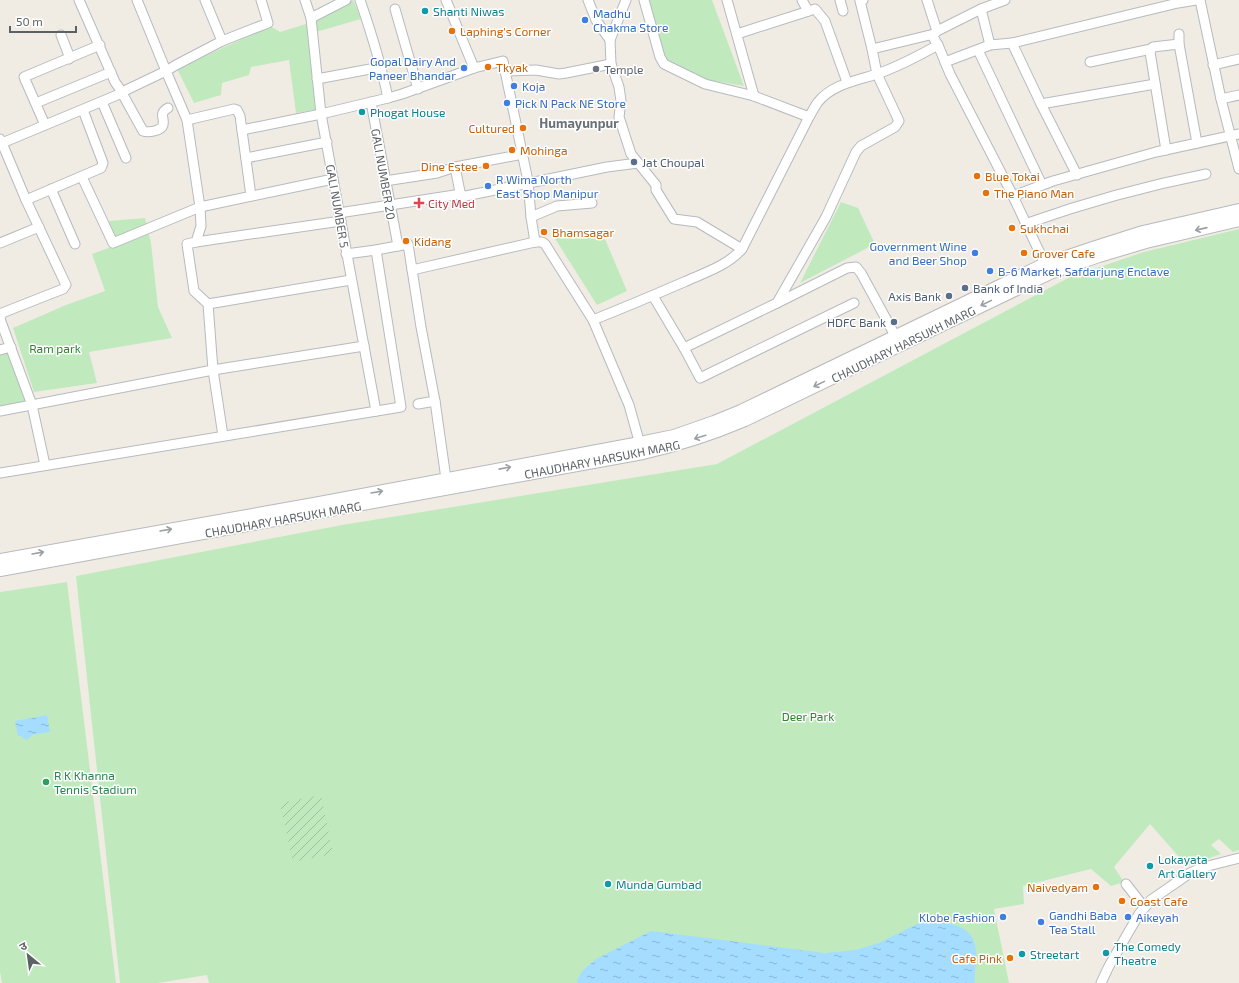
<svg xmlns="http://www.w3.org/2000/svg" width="1239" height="983" viewBox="0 0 1239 983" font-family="'Exo 2','Noto Sans Devanagari',sans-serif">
<defs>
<pattern id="garden-furrows" width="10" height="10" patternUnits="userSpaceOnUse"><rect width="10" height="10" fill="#c0eabe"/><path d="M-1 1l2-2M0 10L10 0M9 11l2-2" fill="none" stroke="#9fc19e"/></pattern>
<pattern id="water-ripples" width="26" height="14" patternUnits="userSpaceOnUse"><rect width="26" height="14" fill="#a4ddff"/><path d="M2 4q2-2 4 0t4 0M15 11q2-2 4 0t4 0" fill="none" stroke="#89b7d2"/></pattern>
</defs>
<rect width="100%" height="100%" fill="#f0ece4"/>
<g fill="#c0eabe">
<polygon points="353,0 361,19 316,32 314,20"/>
<polygon points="647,0 712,0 744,86 708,80 670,63 661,52"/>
<polygon points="309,23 319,109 296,113 289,60 251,67 249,75 222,83 221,95 194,103 177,69 270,26 280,32"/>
<polygon points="841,202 858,208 875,244 800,283"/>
<polygon points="145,218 151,243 158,307 172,338 89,352 97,383 34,392 13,328 66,305 105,291 92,254 114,246 109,221"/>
<polygon points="1239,229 1239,850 1233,852 1219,839 1211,845 1221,854 1187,866 1150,824 1114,867 1124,882 1111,886 1091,869 1023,886 1024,904 994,909 1009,983 209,983 207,975 158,983 120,983 76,576 342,525 717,464 1070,277 1144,252"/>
<polygon points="581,233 605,239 627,291 597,305 554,237"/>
<polygon points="10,350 25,403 0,408 0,353"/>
<polygon points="67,582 116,983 2,983 0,972 0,592"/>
</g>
<polygon fill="url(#garden-furrows)" points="321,795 333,854 293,862 280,803"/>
<g fill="url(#water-ripples)">
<polygon points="47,715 50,732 32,735 27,740 24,739 21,736 18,736 15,721"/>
<path d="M935,920C954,925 974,926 976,951C977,962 974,973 975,983H578L577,980L583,970L596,959L651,931L825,953L856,950L881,942L917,924Z"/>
</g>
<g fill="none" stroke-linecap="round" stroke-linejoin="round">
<defs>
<g id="minor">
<polyline points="79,0 115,82 122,92"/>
<polyline points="137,0 166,71 176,65 222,41 205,0"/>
<polyline points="305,0 311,18 321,114 376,411"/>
<polyline points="446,0 474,68"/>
<polyline points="588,0 596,20 610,40 611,64 619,87 621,101 619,117 631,154 656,185 656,190 674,219 697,222 742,249"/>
<polyline points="644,0 660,57 664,64 705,84 754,96 809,117"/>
<polyline points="727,0 754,96"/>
<polyline points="802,0 808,11"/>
<polyline points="840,0 843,11"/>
<polyline points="927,0 937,31"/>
<polyline points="1200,0 1221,99 1239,169"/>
<polyline points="395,9 418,89"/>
<polyline points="981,9 990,45"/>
<polyline points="311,18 346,0"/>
<polyline points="737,34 815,9 825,21 847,82"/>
<polyline points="1179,34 1179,44 1197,143"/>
<polyline points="61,35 68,53 69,59"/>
<polyline points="610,40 626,0"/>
<polyline points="222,41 268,23 261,0"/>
<polyline points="1012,43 1041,104 1077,175"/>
<polyline points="938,45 933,37 934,34 937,31 981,9 1005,0"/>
<polyline points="872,49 934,34"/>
<polyline points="978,50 1042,185"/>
<polyline points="945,62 990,45 1012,43 1178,3 1196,0"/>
<polyline points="1090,62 1151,49"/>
<polyline points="1213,65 1239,59"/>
<polyline points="505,71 536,70 559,74 566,73 611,64"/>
<polyline points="317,79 381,67"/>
<path d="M122,93L143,131C148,133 161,131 163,125C165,117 158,114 168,108"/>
<polyline points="388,98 402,94 474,68 503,61 528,181 531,217 535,242"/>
<polyline points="1221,99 1239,95"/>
<polyline points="102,102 126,158"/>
<polyline points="371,102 398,246"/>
<polyline points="36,103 111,72"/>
<polyline points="1041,104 1155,84"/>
<polyline points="187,120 234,109 237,110 240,116 251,196"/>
<polyline points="45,125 24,77 100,45"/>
<path d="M242,130L321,114L388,98C381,64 371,32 360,0"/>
<polyline points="0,139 2,143 122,93 122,92 166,71 187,120 200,207 201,226 196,242 187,244 194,291 208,304 213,370 223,436"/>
<polyline points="2,143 26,200 66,285 63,289 2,313 0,319 32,405 45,465"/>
<polyline points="1166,150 1150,52 1153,47 1179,44"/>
<polyline points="246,158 327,142"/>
<polyline points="455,167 461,197 607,167 638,163"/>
<polyline points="82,177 113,243 200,207 333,179"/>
<polyline points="385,181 437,173 455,167 523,154"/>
<polyline points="51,189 75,244"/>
<polyline points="1013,196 1053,181 1156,152 1239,134"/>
<polyline points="26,200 101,168 103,163 83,110"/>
<polyline points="339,213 461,194"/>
<polyline points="531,217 557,206 592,203"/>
<path d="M1025,224C1084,203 1145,186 1206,174"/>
<polyline points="196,242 341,221"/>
<polyline points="0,243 39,227"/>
<polyline points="346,254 376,250 408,244 421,327 435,401 447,486"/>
<polyline points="412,270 535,242 542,242 545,244 593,320"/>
<polyline points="653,296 684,348"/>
<polyline points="777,303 847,268 856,267 861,273 898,341"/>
<polyline points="854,303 700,378 684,348 777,303 826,217 856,152 861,146 895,127 899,121 877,74 872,49 860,1 863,0"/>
<polyline points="208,304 351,280"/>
<polyline points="0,350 11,347"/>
<polyline points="418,404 435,401"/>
<polyline points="0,411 213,370 364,346"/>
<path d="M641,448L629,405L593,320C623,308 654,295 684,282C704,273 727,266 742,249L809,117C812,112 815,106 818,102C834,82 863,80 885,71C903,64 920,55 938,45L950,74L1011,192L1047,268"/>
<polyline points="0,473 401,407 376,250"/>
<polyline points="1126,884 1144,907"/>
<polyline points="1101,983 1109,966 1139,914 1151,900 1190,873 1204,867 1239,858"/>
</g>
<g id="tertiary">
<polyline points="0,560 314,504 640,443 674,436 714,422 741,411 1045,264 1096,247 1143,232 1239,210"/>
<path d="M0,570L643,453C678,445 712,434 745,420L1050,273L1099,256L1146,242L1239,220"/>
</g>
</defs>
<use href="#minor" stroke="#b6babf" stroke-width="11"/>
<use href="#tertiary" stroke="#b6babf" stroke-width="14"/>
<use href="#minor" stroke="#fff" stroke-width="9"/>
<use href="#tertiary" stroke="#fff" stroke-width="12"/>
</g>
<defs><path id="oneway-shaft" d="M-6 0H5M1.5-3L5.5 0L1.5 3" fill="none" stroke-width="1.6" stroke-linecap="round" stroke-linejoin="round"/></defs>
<g stroke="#9da0a3">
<use href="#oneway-shaft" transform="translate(1201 229) rotate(167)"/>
<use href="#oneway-shaft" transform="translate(986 303) rotate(154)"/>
<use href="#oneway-shaft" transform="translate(819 384) rotate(154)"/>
<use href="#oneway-shaft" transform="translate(700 437) rotate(162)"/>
<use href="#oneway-shaft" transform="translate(505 468) rotate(-11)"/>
<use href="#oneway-shaft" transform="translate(377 492) rotate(-10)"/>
<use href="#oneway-shaft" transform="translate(166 530) rotate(-10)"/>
<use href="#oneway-shaft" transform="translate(38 553) rotate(-10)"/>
</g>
<g fill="#0f9aa8" stroke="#fff" stroke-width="1.5">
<circle cx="425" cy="11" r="4"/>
<circle cx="362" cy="112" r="4"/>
<circle cx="1150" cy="866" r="4"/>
<circle cx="608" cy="884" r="4"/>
<circle cx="1106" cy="953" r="4"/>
<circle cx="1022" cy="954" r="4"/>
</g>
<g fill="#3f7fe0" stroke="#fff" stroke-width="1.5">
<circle cx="585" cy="20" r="4"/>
<circle cx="464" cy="68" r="4"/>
<circle cx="514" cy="86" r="4"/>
<circle cx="507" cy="103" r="4"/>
<circle cx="488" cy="186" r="4"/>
<circle cx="975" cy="253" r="4"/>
<circle cx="990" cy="271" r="4"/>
<circle cx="1003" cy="917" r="4"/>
<circle cx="1128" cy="917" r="4"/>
<circle cx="1041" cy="922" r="4"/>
</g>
<g fill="#e8710a" stroke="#fff" stroke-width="1.5">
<circle cx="452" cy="31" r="4"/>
<circle cx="488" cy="67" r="4"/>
<circle cx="523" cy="128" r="4"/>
<circle cx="512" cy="150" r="4"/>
<circle cx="486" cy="166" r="4"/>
<circle cx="977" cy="176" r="4"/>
<circle cx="986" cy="193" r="4"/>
<circle cx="1012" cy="228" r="4"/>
<circle cx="544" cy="232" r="4"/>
<circle cx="406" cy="241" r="4"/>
<circle cx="1024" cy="253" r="4"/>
<circle cx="1096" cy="887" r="4"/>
<circle cx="1122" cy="901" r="4"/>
<circle cx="1010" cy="958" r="4"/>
</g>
<circle fill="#6b7280" stroke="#fff" stroke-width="1.5" cx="596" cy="69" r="4"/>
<g fill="#5c6f8a" stroke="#fff" stroke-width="1.5">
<circle cx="634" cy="162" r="4"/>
<circle cx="965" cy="288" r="4"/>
<circle cx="949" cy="296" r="4"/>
<circle cx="894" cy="322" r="4"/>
</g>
<path fill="#e0444e" stroke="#fff" stroke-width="1.5" d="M417 197h4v4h4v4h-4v4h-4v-4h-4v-4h4z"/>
<circle fill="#2e9e5b" stroke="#fff" stroke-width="1.5" cx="46" cy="782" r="4"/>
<g text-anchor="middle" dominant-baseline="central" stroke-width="3" stroke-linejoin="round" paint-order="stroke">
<g font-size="12" fill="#0d838f" stroke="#fff" text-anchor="start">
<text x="433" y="11">Shanti Niwas</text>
<text x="370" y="112">Phogat House</text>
<text x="1158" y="859">Lokayata<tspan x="1158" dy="14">Art Gallery</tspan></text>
<text x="616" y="884">Munda Gumbad</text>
<text x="1114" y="946">The Comedy<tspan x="1114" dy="14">Theatre</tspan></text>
<text x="1030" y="954">Streetart</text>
</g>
<g font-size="12" fill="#366cbe" stroke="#fff" text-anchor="start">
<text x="593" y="13">Madhu<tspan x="593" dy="14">Chakma Store</tspan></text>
<text x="456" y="61" text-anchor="end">Gopal Dairy And<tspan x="456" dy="14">Paneer Bhandar</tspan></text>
<text x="522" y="86">Koja</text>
<text x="515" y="103">Pick N Pack NE Store</text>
<text x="496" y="179">R Wima North<tspan x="496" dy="14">East Shop Manipur</tspan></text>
<text x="967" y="246" text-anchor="end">Government Wine<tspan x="967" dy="14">and Beer Shop</tspan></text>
<text x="998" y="271">B-6 Market, Safdarjung Enclave</text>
<text x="1049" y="915">Gandhi Baba<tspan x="1049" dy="14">Tea Stall</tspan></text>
<text x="995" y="917" text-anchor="end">Klobe Fashion</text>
<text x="1136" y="917">Aikeyah</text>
</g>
<g font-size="12" fill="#c56008" stroke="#fff" text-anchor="start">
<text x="460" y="31">Laphing's Corner</text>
<text x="496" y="67">Tkyak</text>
<text x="515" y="128" text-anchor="end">Cultured</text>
<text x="520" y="150">Mohinga</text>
<text x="478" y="166" text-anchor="end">Dine Estee</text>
<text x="985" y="176">Blue Tokai</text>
<text x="994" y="193">The Piano Man</text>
<text x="1020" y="228">Sukhchai</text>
<text x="552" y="232">Bhamsagar</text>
<text x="414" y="241">Kidang</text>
<text x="1032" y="253">Grover Cafe</text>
<text x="1088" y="887" text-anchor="end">Naivedyam</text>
<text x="1130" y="901">Coast Cafe</text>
<text x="1002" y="958" text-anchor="end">Cafe Pink</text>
</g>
<g font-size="12" fill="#5b616d" stroke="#fff" text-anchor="start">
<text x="604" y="69">Temple</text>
</g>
<g font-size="12" fill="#4e5e75" stroke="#fff" text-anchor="start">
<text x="642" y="162">Jat Choupal</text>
<text x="973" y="288">Bank of India</text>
<text x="941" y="296" text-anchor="end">Axis Bank</text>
<text x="886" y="322" text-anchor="end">HDFC Bank</text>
</g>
<g font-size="12" fill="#5c6166" stroke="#fff">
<text transform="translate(384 174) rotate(80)">GALI NUMBER 20</text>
<text transform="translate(338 206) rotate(80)">GALI NUMBER 5</text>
<text transform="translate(903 344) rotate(-26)">CHAUDHARY HARSUKH MARG</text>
<text transform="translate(602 459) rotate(-11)">CHAUDHARY HARSUKH MARG</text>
<text transform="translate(283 519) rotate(-10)">CHAUDHARY HARSUKH MARG</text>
</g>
<g font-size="12" fill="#be3a42" stroke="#fff" text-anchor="start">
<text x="428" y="203">City Med</text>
</g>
<g font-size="12" fill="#2d852c" stroke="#fff">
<text x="55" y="348">Ram park</text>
<text x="808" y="716">Deer Park</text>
</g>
<g font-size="12" fill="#27864d" stroke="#fff" text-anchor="start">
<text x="54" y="775">R K Khanna<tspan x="54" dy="14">Tennis Stadium</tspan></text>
</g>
<g font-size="13" font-weight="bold" fill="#6c7378" stroke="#fff">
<text x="579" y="123">Humayunpur</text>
</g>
</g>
<g transform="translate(28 955) rotate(331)" stroke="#ffffff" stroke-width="3" paint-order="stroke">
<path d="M0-3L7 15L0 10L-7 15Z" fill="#5c6166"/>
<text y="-6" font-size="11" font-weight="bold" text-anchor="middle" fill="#5c6166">उ</text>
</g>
<path d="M10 26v6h66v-6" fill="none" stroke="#5c6166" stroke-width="2"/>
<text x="16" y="26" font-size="12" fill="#5c6166" stroke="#ffffff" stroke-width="3" paint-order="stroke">50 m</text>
</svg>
